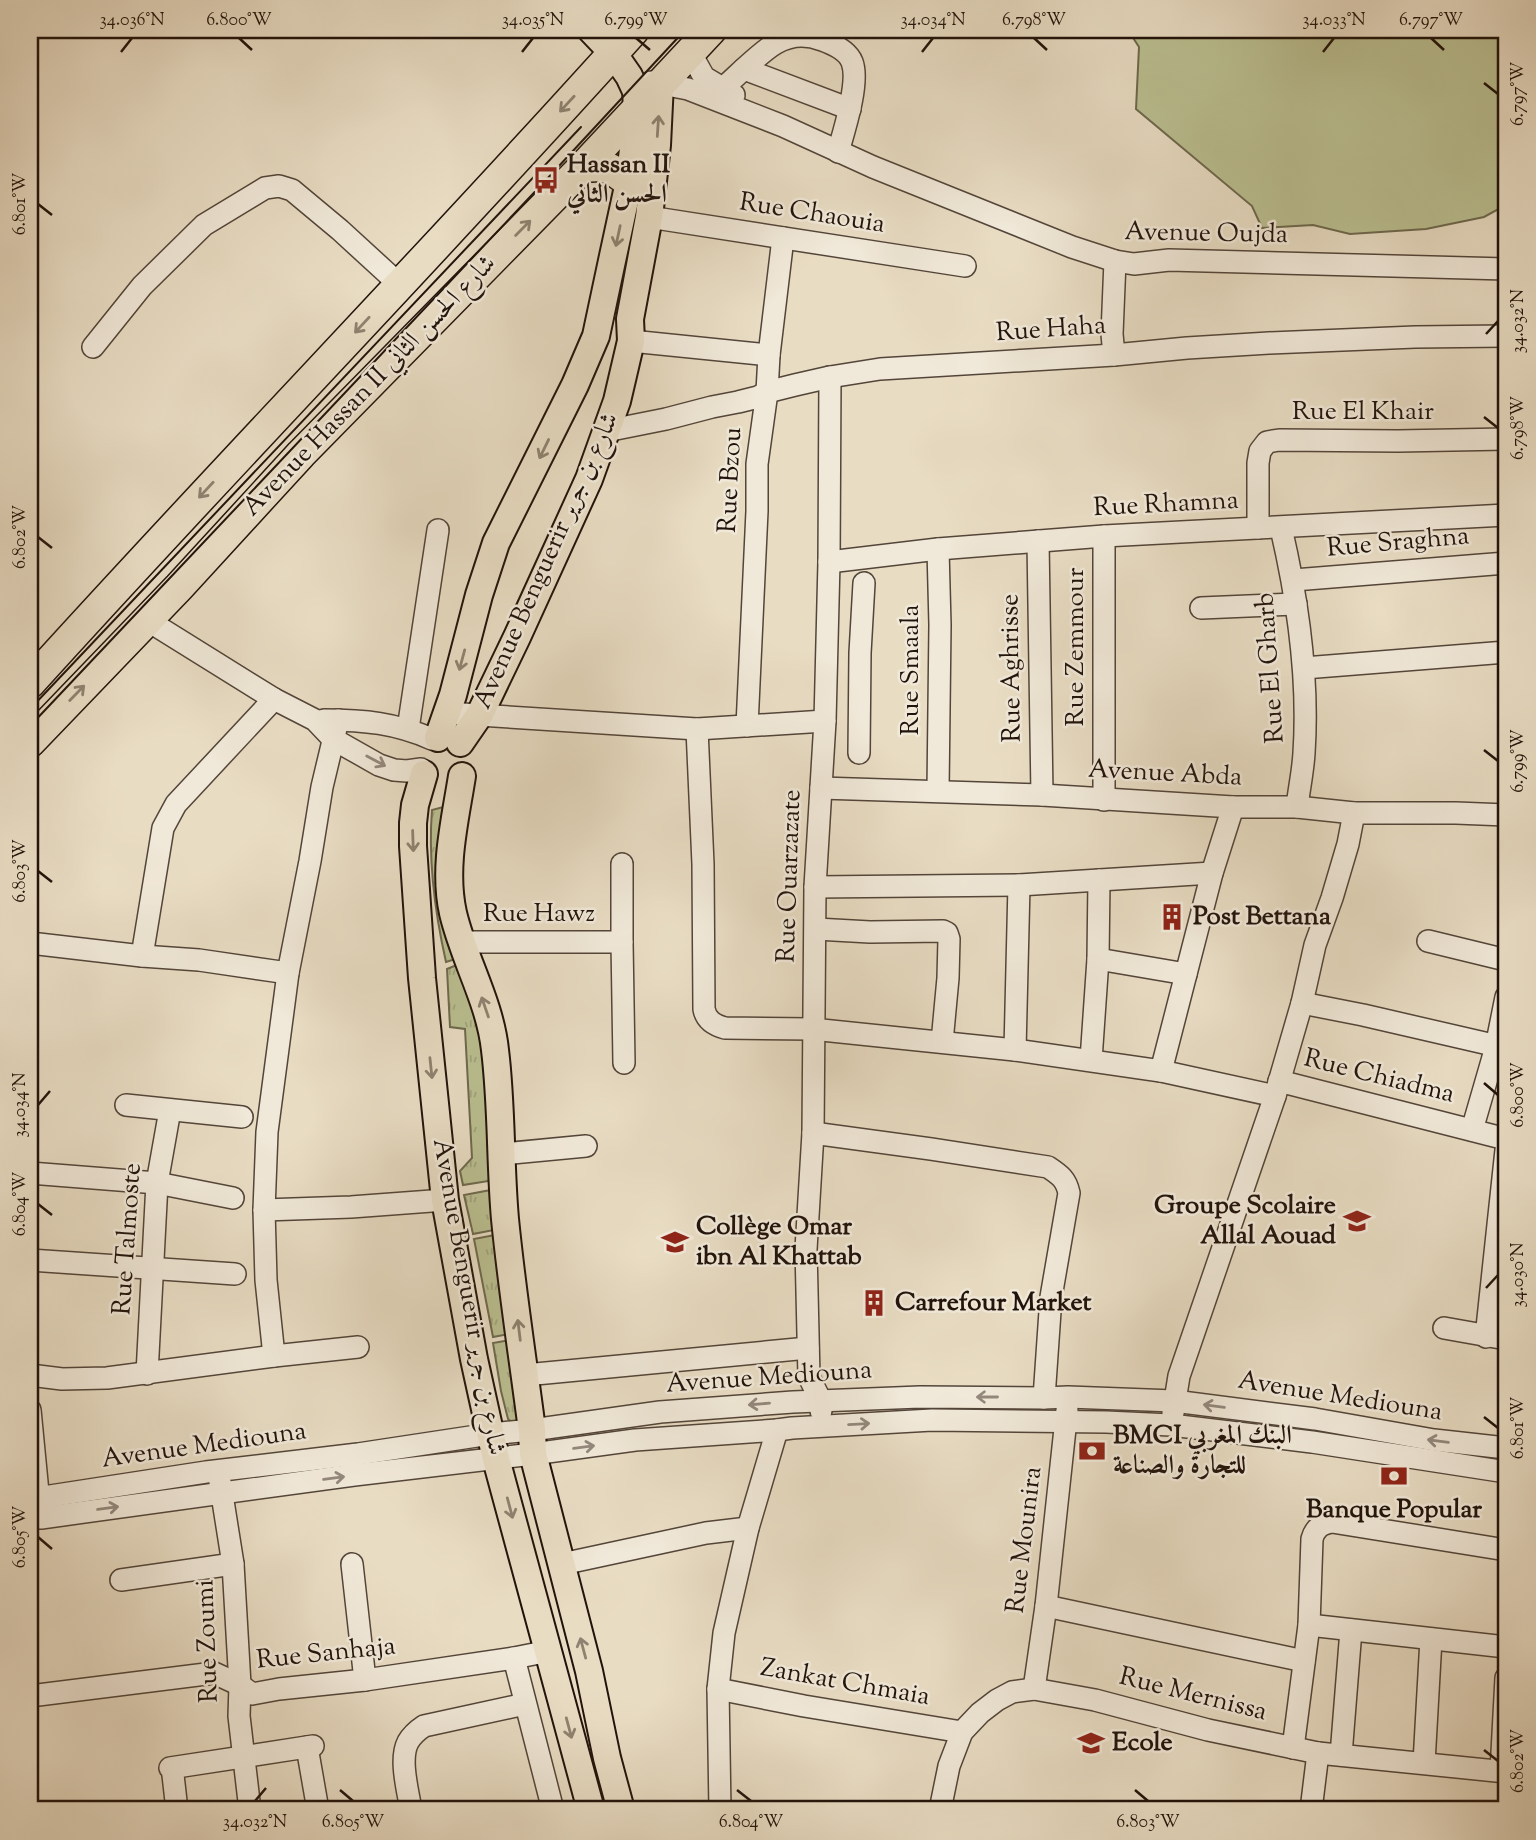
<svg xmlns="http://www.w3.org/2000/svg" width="1536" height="1840" viewBox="0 0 1536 1840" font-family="'Sorts Mill Goudy',Amiri,serif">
<defs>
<pattern id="park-tufts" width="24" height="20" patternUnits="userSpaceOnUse" patternTransform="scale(1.75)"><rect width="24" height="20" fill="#babf91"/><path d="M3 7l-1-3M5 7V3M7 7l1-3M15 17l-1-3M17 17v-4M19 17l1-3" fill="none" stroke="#a0a37c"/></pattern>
</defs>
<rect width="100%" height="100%" fill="#e8dcc3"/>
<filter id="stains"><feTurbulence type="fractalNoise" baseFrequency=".00286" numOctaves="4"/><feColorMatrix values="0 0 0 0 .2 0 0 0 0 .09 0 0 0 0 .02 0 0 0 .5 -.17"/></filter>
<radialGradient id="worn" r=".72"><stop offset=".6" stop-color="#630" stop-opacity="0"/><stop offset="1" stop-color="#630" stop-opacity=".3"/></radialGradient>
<g fill="url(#park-tufts)" stroke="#6e694e" stroke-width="2">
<path d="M447,806L462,957L446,962C435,913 428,860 432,810Z"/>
<polygon points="464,962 486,1021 495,1180 463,1185 460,1171 472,1158 465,1029 450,1027 447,969"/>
<polygon points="496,1189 499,1229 473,1234 464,1195"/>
<polygon points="500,1234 509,1334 493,1337 474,1239"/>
<polygon points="510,1340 524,1415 515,1425 508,1419 501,1391 493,1343"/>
</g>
<polygon fill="#babf91" stroke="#6e694e" stroke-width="2" points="1128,30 1506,30 1506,205 1484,217 1426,229 1350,234 1313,225 1262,228 1252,206 1136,109 1139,47"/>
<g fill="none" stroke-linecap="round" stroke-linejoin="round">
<defs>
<g id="minor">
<polyline points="690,52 704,77 734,95"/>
<polyline points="744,69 850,109"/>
<polyline points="651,82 688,89 783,126 873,167 1072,247 1115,261 1134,264 1169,260 1506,269"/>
<path d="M722,89C737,76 760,52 776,43C790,35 807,34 822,40C833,44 848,51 852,62C860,82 844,131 838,152"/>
<polyline points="649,217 965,266"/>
<polyline points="631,341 769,355"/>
<polyline points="93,347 142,286 204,225 265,188 279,186 292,190 340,230 400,285"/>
<polyline points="1114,355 1112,334 1115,261"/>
<polyline points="606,431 666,419 712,407 738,402 758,397 767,392 795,385 830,377 880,369 1114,355 1187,348 1269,343 1415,337 1506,336"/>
<polyline points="1258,528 1258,463 1260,451 1267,442 1279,440 1398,441 1506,439"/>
<path d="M1281,528C1298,601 1309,678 1304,753C1303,771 1299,789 1297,807"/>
<polyline points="1104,536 1104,800"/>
<polyline points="1038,541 1042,795"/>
<polyline points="938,549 940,625 938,791"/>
<polyline points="829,562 938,549 1104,536 1506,515"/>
<polyline points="1294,580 1506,563"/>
<polyline points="1201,608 1296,604"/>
<polyline points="147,620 274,699 315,720 333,739 379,765 394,770 407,771 421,769"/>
<polyline points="1304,668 1506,652"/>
<polyline points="447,713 697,729 825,721"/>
<path d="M324,720C365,720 395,723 432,739"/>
<polyline points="747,726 757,511 757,464 767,392 769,355 783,238"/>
<polyline points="408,729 438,530"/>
<path d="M697,729L703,864L704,1009C706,1020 714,1025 725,1028L812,1029L1015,1050L1161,1071L1212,873L1233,807"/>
<polyline points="859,753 860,653 864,583"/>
<polyline points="821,788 1042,795 1233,807 1297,807 1354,813 1456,813 1506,815"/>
<polyline points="815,887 1019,885 1212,873"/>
<polyline points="816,929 870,932 943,931 947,933 949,939 948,978 942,1042"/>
<polyline points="1428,941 1506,960"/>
<polyline points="461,942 622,942 622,864"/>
<polyline points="622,942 624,1063"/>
<polyline points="30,943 142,956 199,960 288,973"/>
<polyline points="142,956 163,828 176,804 274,699"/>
<polyline points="1098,959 1186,974"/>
<polyline points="1302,1003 1363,1015 1506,1048"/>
<polyline points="1015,1050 1019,885"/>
<polyline points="1091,1060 1098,959 1099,880"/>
<polyline points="1161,1071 1275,1096"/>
<polyline points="1279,1081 1506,1139"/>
<polyline points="126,1105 242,1117"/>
<polyline points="1472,1130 1496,1047 1506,997"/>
<path d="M813,1133L931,1149L1048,1167C1060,1175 1066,1179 1069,1193L1051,1297L1044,1398"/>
<polyline points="502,1154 586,1146"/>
<polyline points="30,1173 157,1183 233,1198"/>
<polyline points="264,1210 351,1207 445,1200"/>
<polyline points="30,1260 235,1274"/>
<polyline points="1444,1328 1506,1339"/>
<polyline points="1486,1337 1506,1150"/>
<polyline points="274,1356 266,1280 264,1210 267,1132 288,973 310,861 322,787 338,720"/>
<polyline points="147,1374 157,1183 170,1110"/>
<polyline points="30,1375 62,1379 107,1378 274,1356 358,1347"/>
<polyline points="525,1375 808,1348"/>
<polyline points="30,1410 40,1513"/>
<polyline points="821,1411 821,1401 809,1377 806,1249 813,1133 815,887 825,721 829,562 830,377"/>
<polyline points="1173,1413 1179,1376 1275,1096 1302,1003 1315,945 1332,898 1348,844 1354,813"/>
<polyline points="220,1482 233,1564 240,1685 239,1716 250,1810"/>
<polyline points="30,1503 37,1498 206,1472 358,1454 490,1434 532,1430 660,1412 793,1402 920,1397 1044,1398 1068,1397 1174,1401 1315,1419 1434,1440 1506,1448"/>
<polyline points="30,1517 41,1518 354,1475 533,1454 635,1440 777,1430 792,1428 932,1420 1106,1422 1171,1425 1312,1442 1506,1472"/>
<polyline points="352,1564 365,1680"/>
<polyline points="562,1564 706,1533 748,1528"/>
<polyline points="121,1580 233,1564"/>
<polyline points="1046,1606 1304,1661"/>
<polyline points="1309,1625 1506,1647"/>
<polyline points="514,1658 553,1810"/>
<polyline points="718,1689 804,1706 962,1732"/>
<polyline points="1034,1689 1046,1606 1067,1410"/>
<polyline points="30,1696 214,1673 240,1685 252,1694 279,1689 365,1680 514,1658 549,1651"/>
<polyline points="307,1747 318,1810"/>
<path d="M1293,1748L1309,1625L1312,1539C1315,1528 1321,1524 1332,1522L1506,1550"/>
<polyline points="1341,1755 1351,1630"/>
<polyline points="1424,1763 1431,1639"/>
<polyline points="170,1768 313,1746"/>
<polyline points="1501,1771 1506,1678"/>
<polyline points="173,1775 177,1810"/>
<path d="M411,1810C408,1791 399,1759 408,1742C412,1735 418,1730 424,1726L525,1704"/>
<polyline points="720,1810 718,1689 724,1633 748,1528 777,1430"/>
<polyline points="940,1810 949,1766 962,1732 980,1713 997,1700 1012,1692 1034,1689 1095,1700 1208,1730 1318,1753 1506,1772"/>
<polyline points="1311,1810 1318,1753"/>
</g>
<g id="major">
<polyline points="438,738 453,695 479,595 496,543 575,385 596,336 613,256 629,182 636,125 637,108 636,91 629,76 613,53 591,30"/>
<polyline points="460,743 480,714 517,637 589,479 617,401 631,341 630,319 649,217 657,145 660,83"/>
<polyline points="424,774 415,805 413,823 413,846 422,978 445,1200 474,1359 496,1459 591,1810"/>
<path d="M462,776C455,821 443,868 453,913C464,960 490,1002 495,1050C502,1106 500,1163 505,1219C512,1290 523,1360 532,1430L533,1454L589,1671L607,1758L621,1810"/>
</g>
<g id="highway">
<path d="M582,168C605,163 611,168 629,182"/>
<path d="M30,683C229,463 436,251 634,30"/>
<polyline points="30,742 179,587 301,454 582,168 711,30"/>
</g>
</defs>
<use href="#minor" stroke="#534539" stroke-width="24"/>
<use href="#major" stroke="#21130b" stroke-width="30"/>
<use href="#highway" stroke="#21130b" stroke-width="33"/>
<use href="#minor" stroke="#f0e8d8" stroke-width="21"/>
<use href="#major" stroke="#e8dcc3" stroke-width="26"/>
<use href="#highway" stroke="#e8dcc3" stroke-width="30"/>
<g stroke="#21130b" stroke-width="2">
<polyline points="30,709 581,127"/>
<polyline points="30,726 546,180 685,30"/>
</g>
</g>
<defs><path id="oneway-shaft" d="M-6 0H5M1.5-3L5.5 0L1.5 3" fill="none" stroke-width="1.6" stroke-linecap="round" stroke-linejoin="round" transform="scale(1.75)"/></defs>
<g stroke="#8e8270">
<use href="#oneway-shaft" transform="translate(567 104) rotate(133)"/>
<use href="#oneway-shaft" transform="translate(658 126) rotate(-86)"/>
<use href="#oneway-shaft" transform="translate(523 228) rotate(-45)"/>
<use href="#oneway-shaft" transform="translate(618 236) rotate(102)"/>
<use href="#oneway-shaft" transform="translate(362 325) rotate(133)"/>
<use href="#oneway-shaft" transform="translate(544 449) rotate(116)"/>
<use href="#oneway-shaft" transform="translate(206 490) rotate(133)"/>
<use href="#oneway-shaft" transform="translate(462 660) rotate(105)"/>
<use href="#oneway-shaft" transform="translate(77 693) rotate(-46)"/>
<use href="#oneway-shaft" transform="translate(413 841) rotate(88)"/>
<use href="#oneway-shaft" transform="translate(485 1007) rotate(-109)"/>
<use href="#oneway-shaft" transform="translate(431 1068) rotate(84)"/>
<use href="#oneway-shaft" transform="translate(519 1330) rotate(-97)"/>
<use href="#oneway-shaft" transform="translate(510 1508) rotate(75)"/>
<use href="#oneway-shaft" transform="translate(583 1648) rotate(-105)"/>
<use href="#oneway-shaft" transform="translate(569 1728) rotate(75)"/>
</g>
<g stroke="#93887c">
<use href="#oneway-shaft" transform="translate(376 761) rotate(28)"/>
<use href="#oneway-shaft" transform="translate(987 1397) rotate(-180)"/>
<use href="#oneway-shaft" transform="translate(759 1404) rotate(175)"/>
<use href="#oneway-shaft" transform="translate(1214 1406) rotate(-173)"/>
<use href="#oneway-shaft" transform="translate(859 1424) rotate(-3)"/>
<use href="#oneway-shaft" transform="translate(1438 1441) rotate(-173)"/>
<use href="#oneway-shaft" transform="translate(584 1447) rotate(-8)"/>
<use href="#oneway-shaft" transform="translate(334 1478) rotate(-8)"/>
<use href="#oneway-shaft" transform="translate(108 1508) rotate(-8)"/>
</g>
<path fill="none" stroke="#21130b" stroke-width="2.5" d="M239,38L252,50M636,38L650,50M1034,38L1047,50M1431,38L1444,50M121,52L132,38M522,52L533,38M922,52L933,38M1323,52L1334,38M1484,83L1498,94M38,204L52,215M1486,334L1498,321M1484,417L1498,428M38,537L52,548M1484,750L1498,761M38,871L52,882M1484,1083L1498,1095M38,1105L50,1091M38,1204L52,1215M1486,1288L1498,1275M1484,1417L1498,1428M38,1537L52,1549M1484,1750L1498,1761M340,1790L353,1801M737,1790L751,1801M1135,1790L1148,1801M255,1801L266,1788"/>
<defs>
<symbol id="bus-bare" viewBox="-9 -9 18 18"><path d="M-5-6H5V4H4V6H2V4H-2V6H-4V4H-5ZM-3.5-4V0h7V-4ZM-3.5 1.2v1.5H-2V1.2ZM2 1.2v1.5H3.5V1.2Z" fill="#8f2418" stroke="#f0e8d8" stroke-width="2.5" paint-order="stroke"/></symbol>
<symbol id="building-bare" viewBox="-9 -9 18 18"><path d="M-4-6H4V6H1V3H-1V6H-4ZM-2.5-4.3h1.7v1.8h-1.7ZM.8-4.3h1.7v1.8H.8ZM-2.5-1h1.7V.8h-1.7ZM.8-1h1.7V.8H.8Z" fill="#8f2418" stroke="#f0e8d8" stroke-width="2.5" paint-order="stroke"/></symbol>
<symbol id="school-bare" viewBox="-9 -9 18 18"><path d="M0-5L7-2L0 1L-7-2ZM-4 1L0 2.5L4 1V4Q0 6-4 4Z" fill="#8f2418" stroke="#f0e8d8" stroke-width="2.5" paint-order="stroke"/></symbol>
<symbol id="bank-bare" viewBox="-9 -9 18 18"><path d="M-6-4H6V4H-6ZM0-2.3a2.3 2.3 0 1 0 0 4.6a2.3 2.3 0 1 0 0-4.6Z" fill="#8f2418" stroke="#f0e8d8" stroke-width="2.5" paint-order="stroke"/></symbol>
</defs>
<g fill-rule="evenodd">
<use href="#bus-bare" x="527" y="161" width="38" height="38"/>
<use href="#building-bare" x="1153" y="898" width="38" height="38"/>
<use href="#school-bare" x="1338" y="1202" width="38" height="38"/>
<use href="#school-bare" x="656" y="1223" width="38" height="38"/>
<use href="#building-bare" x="855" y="1284" width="38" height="38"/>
<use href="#bank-bare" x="1073" y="1432" width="38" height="38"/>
<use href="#bank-bare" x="1375" y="1457" width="38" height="38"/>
<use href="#school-bare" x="1072" y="1724" width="38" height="38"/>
</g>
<g text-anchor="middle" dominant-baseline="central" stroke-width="5" stroke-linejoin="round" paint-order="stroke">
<g font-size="26" font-weight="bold" fill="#21130b" stroke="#f0e8d8" text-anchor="start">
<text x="567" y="165">Hassan II<tspan x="567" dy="30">الحسن الثاني</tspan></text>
<text x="1193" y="917">Post Bettana</text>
<text x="1336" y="1206" text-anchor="end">Groupe Scolaire<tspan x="1336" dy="30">Allal Aouad</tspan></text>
<text x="696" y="1227">Collège Omar<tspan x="696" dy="30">ibn Al Khattab</tspan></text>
<text x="895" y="1303">Carrefour Market</text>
<text x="1113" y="1436">BMCI البنك المغربي<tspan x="1113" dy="30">للتجارة والصناعة</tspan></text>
<text x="1394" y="1510" text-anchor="middle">Banque Popular</text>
<text x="1112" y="1743">Ecole</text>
</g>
<g font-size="26" fill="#21130b" stroke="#f0e8d8">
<text transform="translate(812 214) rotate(9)">Rue Chaouia</text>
<text transform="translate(1206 234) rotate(1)">Avenue Oujda</text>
<text transform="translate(1051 330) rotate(-4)">Rue Haha</text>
<text transform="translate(370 386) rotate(-46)">Avenue Hassan II شارع الحسن الثاني</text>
<text x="1363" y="412">Rue El Khair</text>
<text transform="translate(731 480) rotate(-87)">Rue Bzou</text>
<text transform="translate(1166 505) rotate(-3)">Rue Rhamna</text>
<text transform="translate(1398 543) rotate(-5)">Rue Sraghna</text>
<text transform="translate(547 561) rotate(-66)">Avenue Benguerir شارع بن جرير</text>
<text transform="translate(1076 647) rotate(-90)">Rue Zemmour</text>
<text transform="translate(1012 668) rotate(-91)">Rue Aghrisse</text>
<text transform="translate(1271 668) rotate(-94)">Rue El Gharb</text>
<text transform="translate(911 670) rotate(-90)">Rue Smaala</text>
<text transform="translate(1165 774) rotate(3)">Avenue Abda</text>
<text transform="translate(790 876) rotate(-88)">Rue Ouarzazate</text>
<text x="539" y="914">Rue Hawz</text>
<text transform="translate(1379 1077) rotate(14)">Rue Chiadma</text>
<text transform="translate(128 1239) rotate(-86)">Rue Talmoste</text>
<text transform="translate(468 1297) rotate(80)">Avenue Benguerir شارع بن جرير</text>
<text transform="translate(769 1378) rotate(-4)">Avenue Mediouna</text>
<text transform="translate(1340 1397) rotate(9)">Avenue Mediouna</text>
<text transform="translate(204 1446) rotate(-8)">Avenue Mediouna</text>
<text transform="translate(1025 1540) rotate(-83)">Rue Mounira</text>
<text transform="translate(208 1641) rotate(-92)">Rue Zoumi</text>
<text transform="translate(326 1654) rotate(-6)">Rue Sanhaja</text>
<text transform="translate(845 1683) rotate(10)">Zankat Chmaia</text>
<text transform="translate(1193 1695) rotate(14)">Rue Mernissa</text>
</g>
</g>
<rect width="1536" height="1840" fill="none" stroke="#e8dcc3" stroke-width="77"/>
<rect x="38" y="38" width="1460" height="1763" fill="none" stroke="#21130b" stroke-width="2.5"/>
<g font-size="18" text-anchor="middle" fill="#21130b">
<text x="132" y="25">34.036°N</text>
<text x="239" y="25">6.800°W</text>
<text x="533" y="25">34.035°N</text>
<text x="636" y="25">6.799°W</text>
<text x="933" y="25">34.034°N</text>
<text x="1034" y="25">6.798°W</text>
<text x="1334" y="25">34.033°N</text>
<text x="1431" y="25">6.797°W</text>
<text transform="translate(1517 94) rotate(-90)" y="6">6.797°W</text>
<text transform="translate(19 204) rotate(-90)" y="6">6.801°W</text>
<text transform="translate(1517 321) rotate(-90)" y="6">34.032°N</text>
<text transform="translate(1517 428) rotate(-90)" y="6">6.798°W</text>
<text transform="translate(19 537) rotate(-90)" y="6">6.802°W</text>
<text transform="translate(1517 761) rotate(-90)" y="6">6.799°W</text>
<text transform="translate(19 871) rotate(-90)" y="6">6.803°W</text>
<text transform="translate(1517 1095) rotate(-90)" y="6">6.800°W</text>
<text transform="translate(19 1105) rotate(-90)" y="6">34.034°N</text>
<text transform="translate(19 1204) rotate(-90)" y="6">6.804°W</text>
<text transform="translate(1517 1275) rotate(-90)" y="6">34.030°N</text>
<text transform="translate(1517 1428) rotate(-90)" y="6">6.801°W</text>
<text transform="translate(19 1537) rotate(-90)" y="6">6.805°W</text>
<text transform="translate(1517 1761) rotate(-90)" y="6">6.802°W</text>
<text x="255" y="1827">34.032°N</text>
<text x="353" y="1827">6.805°W</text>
<text x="751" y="1827">6.804°W</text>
<text x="1148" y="1827">6.803°W</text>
</g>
<rect width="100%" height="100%" filter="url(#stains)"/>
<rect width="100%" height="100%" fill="url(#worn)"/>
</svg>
